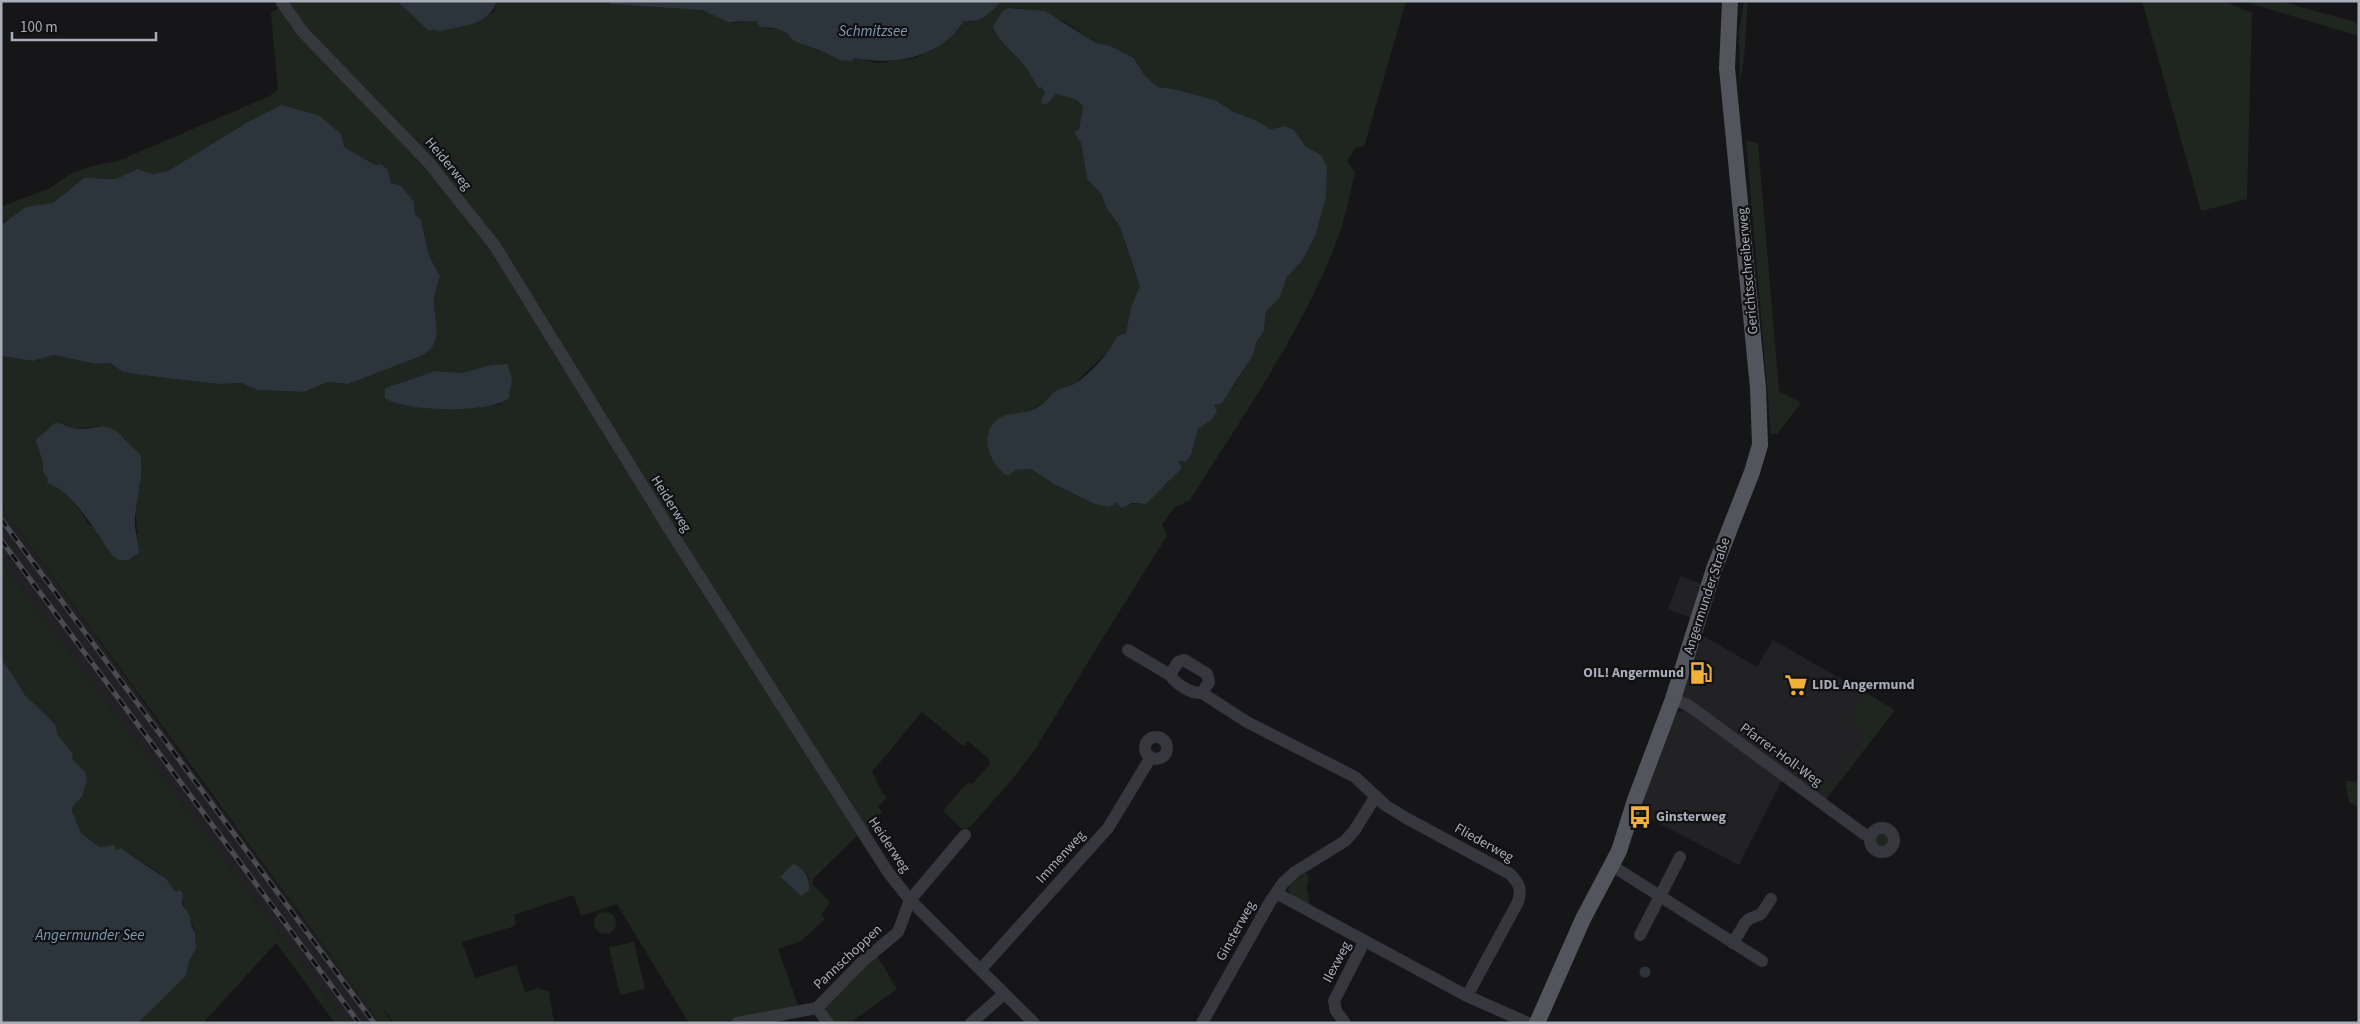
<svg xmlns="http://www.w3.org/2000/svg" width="2360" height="1024" viewBox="0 0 2360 1024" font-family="'Source Sans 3',sans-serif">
<rect width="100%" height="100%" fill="#161618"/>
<g fill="#222225">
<polygon points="1,506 200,780 380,1023 346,1023 1,561"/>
<polygon points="1680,576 1704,585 1693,619 1668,609"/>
<polygon points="1700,634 1757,667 1773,640 1895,710 1823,803 1680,696"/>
<polygon points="1689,708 1783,778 1739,865 1639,813 1674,714"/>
</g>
<g fill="#1e261f" fill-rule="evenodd">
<path d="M283,1H397L429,31L467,26L494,12L497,1H607L611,4C640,6 671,5 700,10C719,13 731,30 751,19L768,29L776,28L813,49L826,53L840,60L855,58L877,63L916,58L936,48L959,29L964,21L973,22L1000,1H1406L1364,147H1356L1347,161L1355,173C1350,194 1346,215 1339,235C1304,330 1243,415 1190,500L1174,508L1162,524L1167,536L1102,639L1036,748L1010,782L970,827L962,829L943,811L968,782L972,784L990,764L989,759L968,741L963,746L922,712L872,772L883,794L887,797L878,807L882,811L866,832L682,547V537L691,524L688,522L674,526L497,245L303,30ZM1008,8L1027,9L1064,21L1096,43L1111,46L1134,57L1145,76L1158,87L1174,89L1215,100L1234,112L1255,120L1271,129C1299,122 1290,134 1306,147C1310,150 1316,152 1321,155L1315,236L1302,261L1287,277L1280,297L1266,312L1264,331L1257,341L1252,357L1233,387L1213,404L1211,420L1198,429L1192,452L1178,461L1167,485L1158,489L1146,504H1095L1054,484L1031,469L1016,470L999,418L1032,410L1051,397L1054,392L1075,383L1111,349L1117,336L1126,333L1131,307L1140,286L1120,227L1106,207L1101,194L1087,179L1081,143L1074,132L1079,129L1083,106L1077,100L1056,94L1052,99L1044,98L1045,94L1041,87H1037C1033,80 1029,70 1023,63C1013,51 998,42 993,28L1002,11Z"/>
<path d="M1744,1H1748C1745,29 1746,56 1740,83L1739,31Z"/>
<polygon points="2142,1 2224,1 2252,13 2247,199 2201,211"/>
<polygon points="2242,1 2280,1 2359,23 2359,36"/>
<path d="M282,6L427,164L493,247L860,833L814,878L813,885L830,902L822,915L825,919L801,941L778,949L799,1008L722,1023H689L617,904L581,916L574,895L514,915L516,924L512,927L462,942L475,978L516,965L525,992L538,988L549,992L554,1023H394L379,1003L392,1023H380L1,506V356L33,361L54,355L96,364L110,363L123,372L149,376L218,384L241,383L259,390L304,392L328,382L348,384L424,355C445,340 432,320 434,299C435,291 438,283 440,276L429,257L423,227L415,214L414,202L391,183L388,170L381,164L375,165L344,147L341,141L246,123L168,171L153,174L137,169L116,179L109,178L73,186L53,203L4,221L1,225V207L50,188L70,174L92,166L118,161L268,97L278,90L271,13ZM435,371L462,373L502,404L476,408H430L385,388ZM65,424L76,429L98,426L124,437L132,449L140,453C144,464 139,470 139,481C137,499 134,517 138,534L99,537L96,530L89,524L69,495L43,472L44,464ZM804,871L809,879L800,895L780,878Z"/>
<polygon points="1746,141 1758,143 1779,391 1801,403 1777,434 1771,434"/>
<path d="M1,561L346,1023H335L276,943L203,1023H138L186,976L189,961L196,949L193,926L191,925C190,913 181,906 183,894L177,893L165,879L149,866L121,848L116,850L114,846L99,847L81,833L72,811L73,806L82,797L87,781L58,735L55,724L25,695C24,692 5,663 1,660Z"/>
<polygon points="1866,693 1895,710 1829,795 1800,774 1802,771 1829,783 1846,767 1865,733 1848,722"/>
<polygon points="2345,781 2359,782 2359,808 2349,802"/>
<circle cx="1882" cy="841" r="7"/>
<polygon points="1305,873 1309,876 1307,888 1310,905 1292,896 1288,890 1291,884"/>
<circle cx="605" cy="923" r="11"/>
<polygon points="634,942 645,989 620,995 609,947"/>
<polygon points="876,954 897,989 850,1023 831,1023 827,1017 826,1006"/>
</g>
<g fill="#2c353c">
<path d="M397,1H497C489,25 461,27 439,31L435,30L429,31Z"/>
<path d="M607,1H1000V2C989,14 981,23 964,21C940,58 896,66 855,58L851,61L840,60L826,53L792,40L788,34L776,28L760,27L756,21L728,22L702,10L611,4Z"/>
<path d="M1008,8L1045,11L1096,43L1111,46L1134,58L1145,76L1158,87L1174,89L1215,100L1234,112L1255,120L1271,129L1285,126L1294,130L1305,146L1321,155L1327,166L1326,197L1315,236L1302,261L1287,277L1280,297L1266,312L1264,331L1257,341L1252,357L1221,404H1214L1217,411L1211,420L1198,429L1192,452L1187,461H1178L1182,468L1146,504L1132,503L1122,508L1116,503L1110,507L1095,504L1054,484L1031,469L1016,470L1008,476C990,466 977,433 999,418C1008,412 1022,414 1032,410C1040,407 1048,399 1053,393C1058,388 1068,387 1074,384C1089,376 1111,351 1117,336L1126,333L1131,307L1140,286L1120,227L1106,207L1101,194L1087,179L1081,143L1074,132L1079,129L1083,106L1077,100L1056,94L1048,103L1042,105L1041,100L1045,93L1041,87L1038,88C1033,80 1029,70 1023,64C1013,51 998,42 993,27L1002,11Z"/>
<path d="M282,105L320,116L341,134L344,147L375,165L381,164L388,170L391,183L401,186L414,202L415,214L421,220L429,256L440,276C438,283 435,291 434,299C433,320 445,340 424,355L348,384L328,382L304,392L258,390L241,383L218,384L149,376L123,372L110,363L96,364L54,355L33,361L1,356V225L26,207L53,203L84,178L116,179L137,169L153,174L168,171L246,123Z"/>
<path d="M507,364L512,378L509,398C490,414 405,412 385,398V388L435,371L462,373L491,365Z"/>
<path d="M55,423C63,423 70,428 78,429C89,430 100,424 110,428C124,433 128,447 140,453C145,467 136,502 135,518C134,528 138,542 139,553L128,560H119L113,556C97,535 73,490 47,483L48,479L43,472C45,461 38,451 36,440Z"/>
<path d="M1,660C5,663 24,692 25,695L55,724L58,735L72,753L73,760L85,772L87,781L82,797L73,806L72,811L81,833L99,847L114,845L116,850L121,848L166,879L176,892L180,890L183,894L182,904L190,916L191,925L195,933L196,949L189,961L186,976L138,1023H1Z"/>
<path d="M793,864C804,867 810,878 809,890L801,896L780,877Z"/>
<circle cx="1645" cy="972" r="5.5"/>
</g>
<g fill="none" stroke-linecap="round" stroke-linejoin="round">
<g stroke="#37383d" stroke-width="12">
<polyline points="281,1 302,31 429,163 495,246 673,535 888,872 910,900 1034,1023"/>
<path d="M1128,650L1170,675C1176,684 1191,694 1202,693L1247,722L1355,777L1385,805L1406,818L1510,874C1519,883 1522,889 1518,902L1467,996"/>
<polyline points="1170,675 1178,662 1184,660 1207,674 1209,682 1202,693"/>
<polyline points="1673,699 1688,705 1864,834 1871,836"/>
<circle cx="1156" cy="748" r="11"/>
<circle cx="1882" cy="840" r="12"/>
<polyline points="1611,865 1762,961"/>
<polyline points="1276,893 1467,996 1528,1023"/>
<polyline points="1640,935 1680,857"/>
<polyline points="1733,943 1745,923 1749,919 1761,914 1771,899"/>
<polyline points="981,969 1108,828 1151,757"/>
<polyline points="817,1008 862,962 898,932 910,900 965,835"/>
<polyline points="737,1023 817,1008 828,1023"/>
<polyline points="971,1023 1004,994"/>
<polyline points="1202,1023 1270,902 1283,883 1295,872 1345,841 1354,831 1376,796"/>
<polyline points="1345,1023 1336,1011 1334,1001 1364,942"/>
</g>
<polyline stroke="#53555c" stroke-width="16" points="1537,1023 1583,919 1619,851 1635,800 1673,699 1714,569 1752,472 1760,445 1758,388 1727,68 1730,1"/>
<defs>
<g id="rail">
<polyline points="1,519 374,1023"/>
<polyline points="1,540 359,1023"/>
</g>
</defs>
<use href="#rail" stroke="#4a4c52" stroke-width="5"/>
<use href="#rail" stroke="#111113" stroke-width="3" stroke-dasharray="9" stroke-linecap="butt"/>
</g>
<defs>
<symbol id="fuel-bare" viewBox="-9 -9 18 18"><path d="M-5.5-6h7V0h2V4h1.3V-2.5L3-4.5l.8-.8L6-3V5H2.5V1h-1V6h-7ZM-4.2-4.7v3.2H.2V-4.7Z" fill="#f2b134" stroke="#111113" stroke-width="2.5" paint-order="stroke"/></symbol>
<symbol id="supermarket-bare" viewBox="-9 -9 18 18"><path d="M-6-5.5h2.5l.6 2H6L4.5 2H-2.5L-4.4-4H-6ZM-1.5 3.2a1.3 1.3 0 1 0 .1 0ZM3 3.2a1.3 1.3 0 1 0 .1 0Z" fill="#f2b134" stroke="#111113" stroke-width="2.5" paint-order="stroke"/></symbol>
<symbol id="bus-bare" viewBox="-9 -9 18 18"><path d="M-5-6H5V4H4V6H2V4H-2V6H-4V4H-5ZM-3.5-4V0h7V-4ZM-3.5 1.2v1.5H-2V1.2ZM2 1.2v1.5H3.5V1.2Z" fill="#f2b134" stroke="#111113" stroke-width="2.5" paint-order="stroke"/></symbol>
</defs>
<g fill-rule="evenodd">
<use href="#fuel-bare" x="1685" y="657" width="32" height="32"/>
<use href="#supermarket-bare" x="1780" y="669" width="32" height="32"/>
<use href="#bus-bare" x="1624" y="801" width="32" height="32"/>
</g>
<g text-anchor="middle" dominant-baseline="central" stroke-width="4.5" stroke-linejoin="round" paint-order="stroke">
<g font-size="14" fill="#a8adb8" stroke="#111113">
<text transform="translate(448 164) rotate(50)">Heiderweg</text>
<text transform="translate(1748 271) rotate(-95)">Gerichtsschreiberweg</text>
<text transform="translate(671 504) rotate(58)">Heiderweg</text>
<text transform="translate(1707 596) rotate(-72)">Angermunder Straße</text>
<text transform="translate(1781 755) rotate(36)">Pfarrer-Holl-Weg</text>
<text transform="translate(1484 843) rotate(29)">Fliederweg</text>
<text transform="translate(889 845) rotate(56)">Heiderweg</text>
<text transform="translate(1061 857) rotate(-48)">Immenweg</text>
<text transform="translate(1236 931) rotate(-61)">Ginsterweg</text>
<text transform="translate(848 957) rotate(-43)">Pannschoppen</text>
<text transform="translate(1337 962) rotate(-62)">Ilexweg</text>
</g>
<g font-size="14" font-weight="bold" fill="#a8adb8" stroke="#111113" text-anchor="start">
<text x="1684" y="673" text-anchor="end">OIL! Angermund</text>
<text x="1812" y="685">LIDL Angermund</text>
<text x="1656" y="817">Ginsterweg</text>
</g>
<g font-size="15" font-style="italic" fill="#7f9bb3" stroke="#111113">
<text x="873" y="31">Schmitzsee</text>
<text x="90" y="935">Angermunder See</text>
</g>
</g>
<rect width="2360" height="1024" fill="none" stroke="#a8adb8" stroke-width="5"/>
<path d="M12 32v8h144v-8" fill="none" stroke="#a8adb8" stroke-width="2.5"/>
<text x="20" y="32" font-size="15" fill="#a8adb8" stroke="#111113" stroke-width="4" paint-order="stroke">100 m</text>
</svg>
